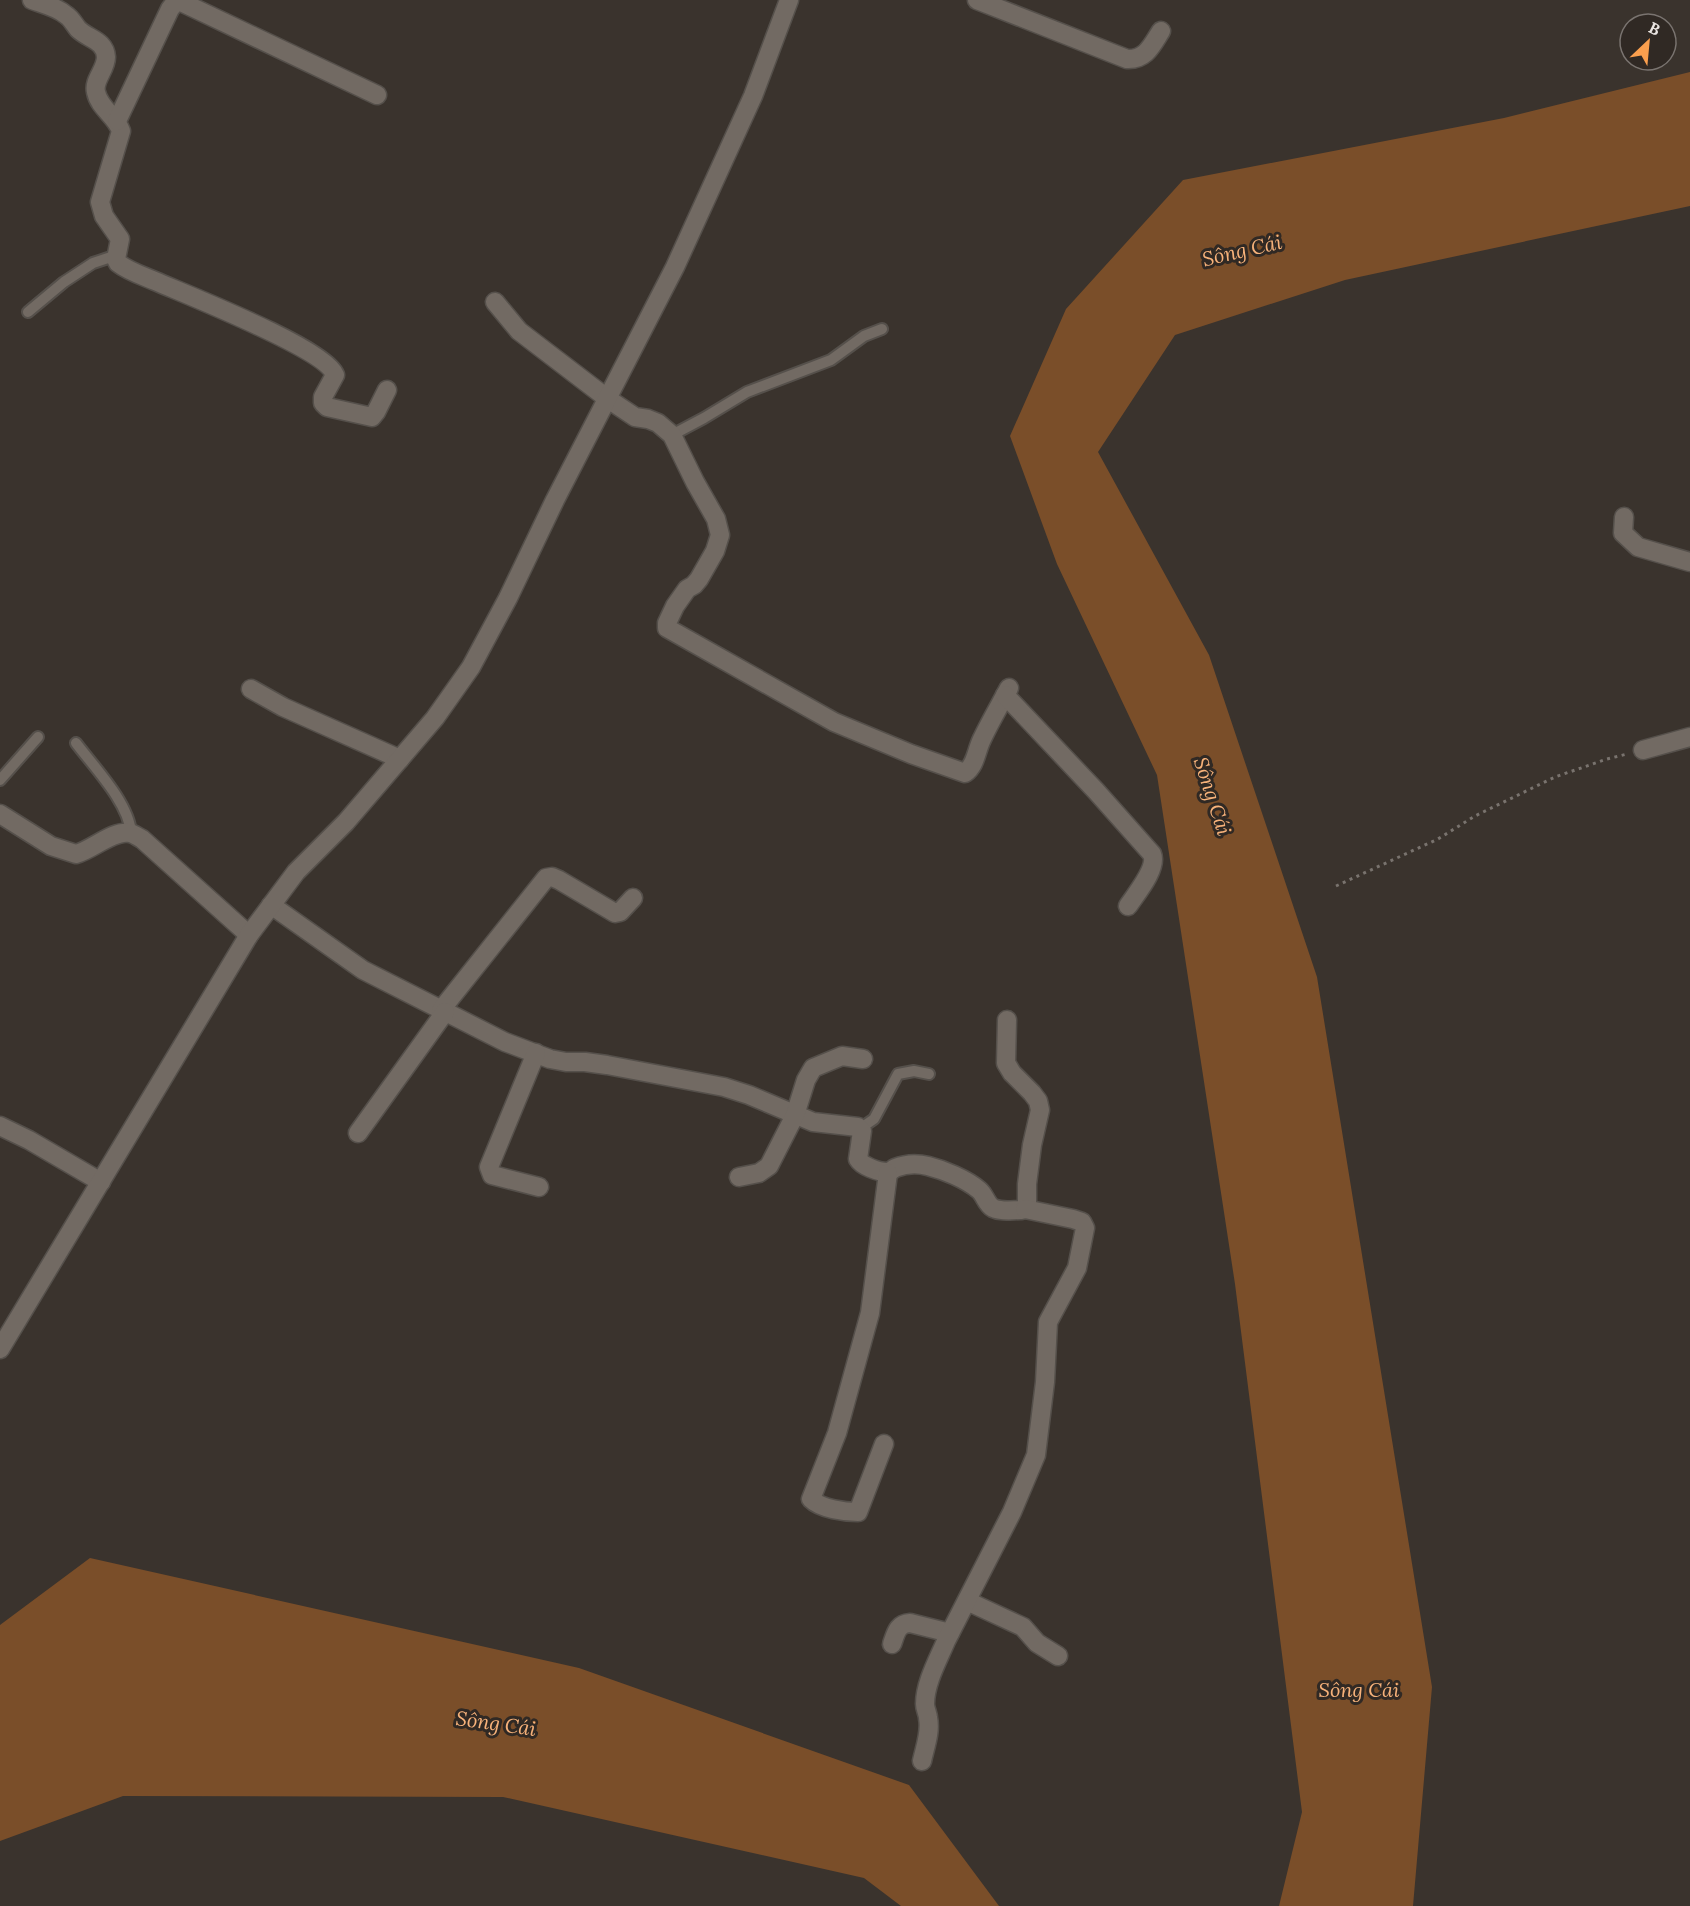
<svg xmlns="http://www.w3.org/2000/svg" width="1690" height="1906" viewBox="0 0 1690 1906" font-family="Lora,serif">
<rect width="100%" height="100%" fill="#3a332d"/>
<g fill="#7a4e29">
<polygon points="1690,72 1690,206 1345,280 1175,335 1098,452 1209,655 1317,977 1432,1687 1413,1906 1279,1906 1302,1812 1235,1284 1157,775 1057,564 1010,436 1066,309 1183,180 1504,118"/>
<polygon points="90,1558 579,1668 909,1785 999,1906 901,1906 864,1878 503,1797 123,1796 0,1841 0,1625"/>
</g>
<g fill="none" stroke-linecap="round" stroke-linejoin="round">
<defs>
<g id="service">
<polyline points="28,312 64,282 93,263 117,255"/>
<polyline points="672,435 704,418 747,392 831,360 864,336 882,329"/>
<path d="M76,743C94,767 129,803 131,833"/>
<polyline points="0,780 38,737"/>
<polyline points="861,1128 874,1119 898,1074 914,1071 929,1074"/>
</g>
<g id="minor">
<path d="M32,0C43,4 57,7 66,15C71,18 74,24 78,29C88,39 105,40 106,57C106,70 93,80 96,92C99,108 116,116 121,131L100,202L104,216L120,239L116,259L118,263C128,271 143,276 155,281C187,295 326,349 335,375L323,397V403L327,407L372,417L376,412L387,390"/>
<path d="M977,0L1127,59C1146,60 1152,45 1161,31"/>
<polyline points="117,121 170,9 177,0 377,95"/>
<path d="M495,302L519,331L608,399L635,417L648,419L658,423L672,435L695,482L716,519L720,535L715,551L699,579L694,585L687,589L675,606L667,623V628L834,722L911,754L965,773C976,765 976,751 982,739C990,722 1000,705 1009,688"/>
<polyline points="1624,517 1623,533 1638,547 1690,562"/>
<polyline points="251,689 283,707 400,759"/>
<path d="M1005,695L1096,791L1152,854C1158,868 1136,894 1128,906"/>
<polyline points="1643,750 1690,737"/>
<path d="M0,814L51,846L76,854C92,850 113,830 129,833C133,833 138,837 142,839L249,935"/>
<path d="M271,905L363,970L505,1042L550,1059L566,1062H585L607,1065L724,1087L749,1095L813,1122L858,1127L862,1131L858,1159C862,1166 878,1172 887,1172C890,1172 892,1170 895,1168C905,1164 917,1163 928,1166C944,1170 966,1179 979,1190C985,1195 986,1204 993,1208C1001,1212 1012,1210 1021,1210L1025,1209L1027,1202V1184L1032,1145L1040,1110L1038,1101L1032,1093L1012,1073L1006,1063L1007,1020"/>
<polyline points="441,1010 546,878 552,877 559,880 615,913 620,912 633,898"/>
<polyline points="536,1053 489,1167 492,1175 539,1187"/>
<polyline points="0,1126 29,1140 101,1182"/>
<polyline points="358,1133 445,1012"/>
<polyline points="739,1177 759,1173 769,1166 795,1115 806,1080 813,1068 842,1056 863,1059"/>
<polyline points="0,1349 249,935 296,872 346,822 435,718 471,667 508,598 555,500 675,267 753,96 789,0"/>
<path d="M884,1444L858,1512C845,1512 821,1509 811,1499L837,1433L870,1313L888,1173"/>
<polyline points="967,1601 1023,1627 1037,1643 1058,1656"/>
<path d="M892,1644C896,1633 897,1624 910,1623L950,1633"/>
<path d="M922,1761C925,1747 931,1732 928,1718C928,1714 925,1709 925,1704C925,1683 938,1660 946,1641L1012,1512L1036,1455L1045,1382L1048,1322L1077,1268L1085,1228L1082,1222L1073,1219L1025,1209"/>
</g>
</defs>
<use href="#service" stroke="#55504b" stroke-width="14"/>
<use href="#minor" stroke="#55504b" stroke-width="21"/>
<polyline stroke="#79736e" stroke-width="3" stroke-dasharray="3 4.5" stroke-linecap="butt" points="1336,886 1438,839 1475,816 1555,777 1607,759 1627,754"/>
<use href="#service" stroke="#726a63" stroke-width="10"/>
<use href="#minor" stroke="#726a63" stroke-width="18"/>
</g>
<g text-anchor="middle" dominant-baseline="central" stroke-width="6" stroke-linejoin="round" paint-order="stroke">
<g font-size="20" font-style="italic" fill="#f7b27a" stroke="#302924">
<text transform="translate(1242 250) rotate(-13)">Sông Cái</text>
<text transform="translate(1213 796) rotate(72)">Sông Cái</text>
<text x="1359" y="1689">Sông Cái</text>
<text transform="translate(496 1723) rotate(8)">Sông Cái</text>
</g>
</g>
<g transform="translate(1648 42) rotate(26)"><circle r="28" fill="#302924" stroke="#7a7470" stroke-width="1.5"/>
<path d="M0-4.5L10 22L0 15L-10 22Z" fill="#fa9f4e"/>
<text y="-9" font-size="16" font-weight="bold" text-anchor="middle" fill="#eae5e2">B</text>
</g>
</svg>
